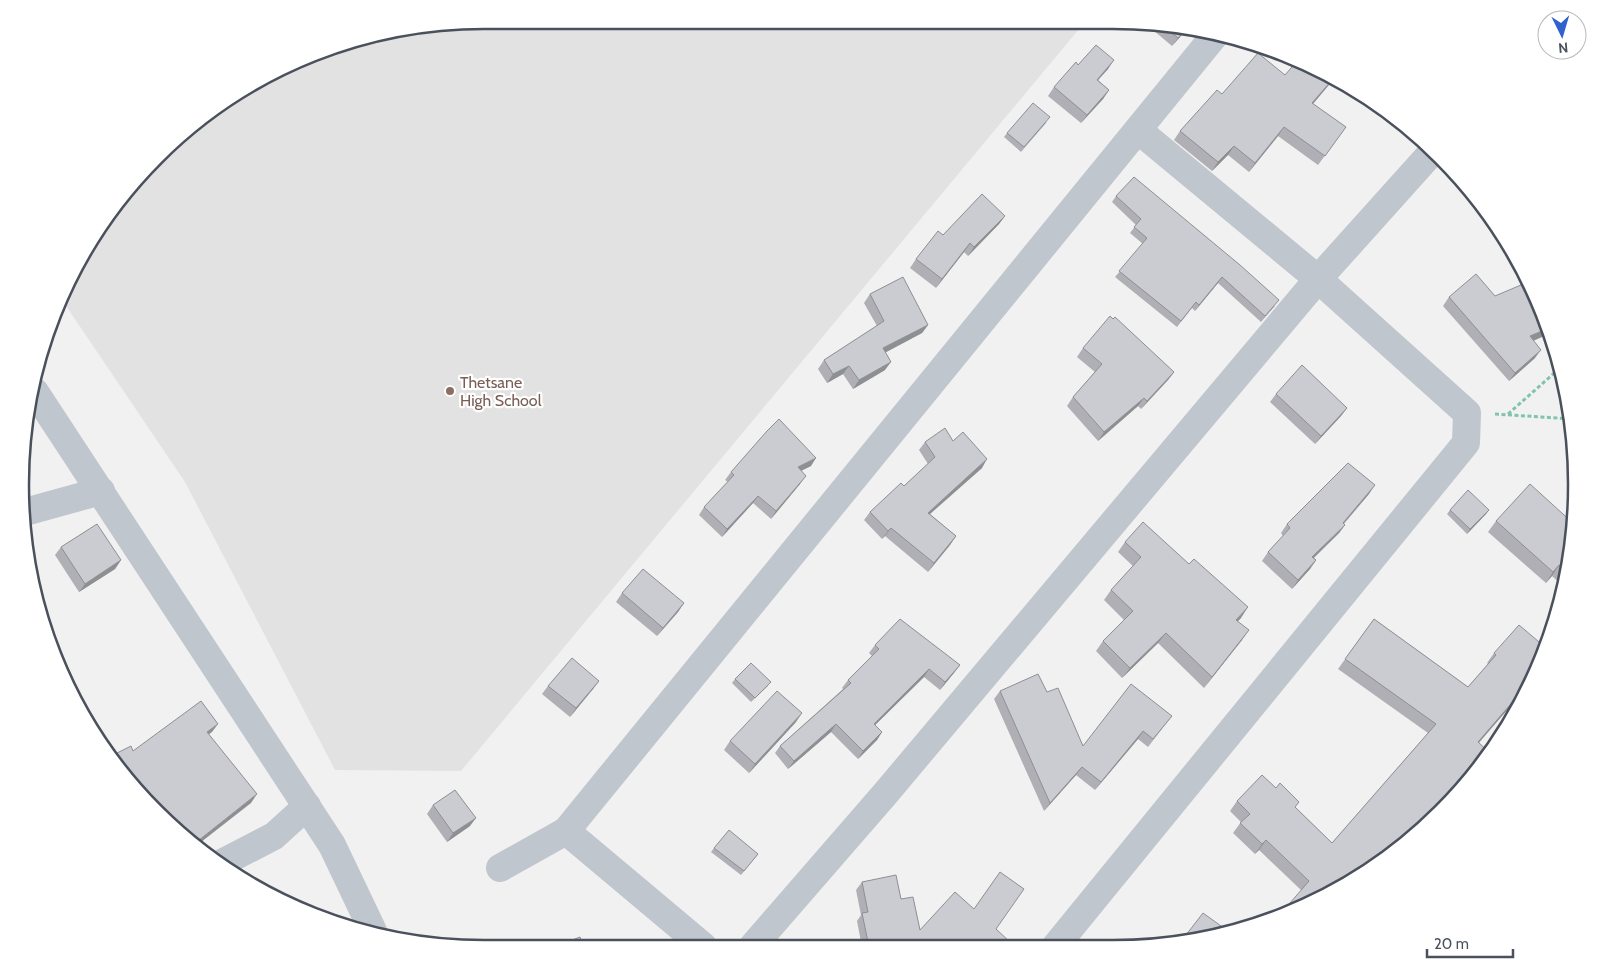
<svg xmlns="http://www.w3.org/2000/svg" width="1597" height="969" viewBox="0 0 1597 969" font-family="Cabin,sans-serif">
<rect width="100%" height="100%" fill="#f2f1f1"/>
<polygon fill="#e3e2e2" points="485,20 1084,23 461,771 335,770 185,482 62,300 98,226 202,116 335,45"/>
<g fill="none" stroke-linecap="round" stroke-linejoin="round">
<g stroke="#81c4ab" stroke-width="3" stroke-dasharray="4 2.5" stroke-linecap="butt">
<polyline points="1495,414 1572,419"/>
<polyline points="1508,414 1560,368"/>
</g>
<g stroke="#c0c6cd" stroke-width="28">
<polyline points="35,392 332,845 373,931"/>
<polyline points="25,512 101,491"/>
<polyline points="566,831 703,946"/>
<polyline points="220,864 274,836 307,806"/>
<polyline points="500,868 566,831 1215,35"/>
<polyline points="753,946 885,794 1318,279 1433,151"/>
<polyline points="1054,948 1466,443 1467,413 1318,279 1138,130"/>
</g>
</g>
<g fill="#afafb5">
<polygon points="1147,24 1173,24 1188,28 1172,46 1147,25"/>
<polygon points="1078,65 1108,69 1098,80 1109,90 1103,99 1081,123 1048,96 1054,87"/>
<polygon points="1285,75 1333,80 1313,104 1346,127 1318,165 1278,136 1249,172 1228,155 1212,171 1174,140 1180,131 1222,94"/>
<polygon points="1047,122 1021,152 1004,137 1007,133"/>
<polygon points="1116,196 1275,306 1261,322 1218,283 1195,311 1192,308 1177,327 1115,277 1143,244 1130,233 1136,225 1112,202"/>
<polygon points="1005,216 999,224 968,256 964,252 936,288 910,268 916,259 943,235"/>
<polygon points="870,294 928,325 922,333 886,352 885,370 853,389 843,374 827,383 818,369 824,360 877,326 864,303"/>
<polygon points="1495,296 1533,341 1535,358 1509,381 1443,306 1449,297"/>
<polygon points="1083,348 1174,372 1168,380 1141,409 1138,406 1098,441 1067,406 1073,397 1095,372 1077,357"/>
<polygon points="1276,394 1347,408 1341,416 1315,444 1270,402"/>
<polygon points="953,441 982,468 930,514 956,536 950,545 928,572 885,536 882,539 864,520 870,512 904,486 928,464 919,450 925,442"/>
<polygon points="811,466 801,471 800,484 771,519 753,503 722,537 699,515 704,507 728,482 725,480 731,472"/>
<polygon points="1369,494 1344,524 1345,525 1339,533 1314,558 1316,560 1310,569 1292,589 1262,561 1268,552 1283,536 1281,533 1287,524"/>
<polygon points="1450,510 1489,510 1486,514 1467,534 1447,514"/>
<polygon points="1496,521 1574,524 1564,587 1552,576 1546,583 1488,532"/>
<polygon points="1125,542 1241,618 1238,621 1242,640 1204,688 1158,643 1122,678 1096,651 1103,641 1124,620 1104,600 1111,590 1133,566 1118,552"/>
<polygon points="61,547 121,560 115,569 79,592 55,555"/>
<polygon points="622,593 684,603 678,612 657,636 616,602"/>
<polygon points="1374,619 1468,687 1488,664 1487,663 1494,653 1544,649 1540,655 1542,657 1529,690 1525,697 1521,694 1479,742 1419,834 1376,865 1373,862 1364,873 1344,887 1301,890 1259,850 1255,854 1233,833 1241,822 1230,811 1237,801 1295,807 1332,843 1428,733 1338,669"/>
<polygon points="875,645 960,665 940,690 924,677 875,725 882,732 877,740 858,759 831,732 788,769 775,753 780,746 843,689 842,688 848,680 872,656 869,653"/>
<polygon points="735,679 768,686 751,702 732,683"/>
<polygon points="599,681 593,689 570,717 542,694 548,686"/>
<polygon points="1000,691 1047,692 1083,746 1172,716 1148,747 1138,739 1095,790 1076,775 1044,811 994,699"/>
<polygon points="796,722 749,773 724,750 730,741"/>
<polygon points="433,805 470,826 447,842 427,814"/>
<polygon points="714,848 758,854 741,875 711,852"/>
<polygon points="862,882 901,899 920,930 996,929 1006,947 862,947 857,921 861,915 856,890"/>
<polygon points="1228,931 1182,940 1186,935"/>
</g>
<g fill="#8e8f93">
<polygon points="1187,28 1188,28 1172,46 1178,38"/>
<polygon points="1114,60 1108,69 1091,88 1097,80"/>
<polygon points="1332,80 1333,80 1306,112 1312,103"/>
<polygon points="1109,90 1103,99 1081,123 1087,115"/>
<polygon points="1284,127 1278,136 1249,172 1255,163"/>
<polygon points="1234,146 1228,155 1212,171 1218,162"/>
<polygon points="1005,216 999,224 968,256 974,247"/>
<polygon points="970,243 964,252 936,288 942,279"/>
<polygon points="1222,277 1218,283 1195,311 1199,305"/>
<polygon points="928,325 922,333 877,357 883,348"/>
<polygon points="1549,328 1551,333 1524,345 1530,336"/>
<polygon points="1541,350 1535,358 1509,381 1515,373"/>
<polygon points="891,362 885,370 853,389 859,380"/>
<polygon points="849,366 843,374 827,383 833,374"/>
<polygon points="1174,372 1168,380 1141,409 1147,401"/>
<polygon points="1144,398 1138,406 1098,441 1104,432"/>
<polygon points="1347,408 1341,416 1315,444 1321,436"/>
<polygon points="816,458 811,466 792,475 798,467"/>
<polygon points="987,459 982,468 922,521 928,513"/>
<polygon points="806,476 800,484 771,519 776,511"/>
<polygon points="1375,485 1369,494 1337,531 1343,523"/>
<polygon points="758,496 753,503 722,537 727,529"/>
<polygon points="1489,510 1486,514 1467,534 1470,529"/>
<polygon points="1345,525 1339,533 1306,565 1312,557"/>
<polygon points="891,528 885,536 882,539 888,531"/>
<polygon points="956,536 950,545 928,572 934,563"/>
<polygon points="121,560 115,569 79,592 85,584"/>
<polygon points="1316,560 1310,569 1292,589 1298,580"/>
<polygon points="1559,565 1552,576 1546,583 1553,572"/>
<polygon points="684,603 678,612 657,636 663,628"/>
<polygon points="1248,607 1241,618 1229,630 1236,620"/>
<polygon points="1249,630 1242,640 1204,688 1212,677"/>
<polygon points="1166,633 1158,643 1122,678 1130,668"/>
<polygon points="960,665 954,673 940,690 945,682"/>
<polygon points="929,669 924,677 868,732 874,724"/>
<polygon points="599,681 593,689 570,717 576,708"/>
<polygon points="1528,684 1521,694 1471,752 1478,742"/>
<polygon points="802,713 796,722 749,773 755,764"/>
<polygon points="218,724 212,732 201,740 207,732"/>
<polygon points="836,724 831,732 788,769 794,761"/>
<polygon points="1143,731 1138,739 1095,790 1101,782"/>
<polygon points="882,732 877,740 858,759 863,751"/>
<polygon points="1082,767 1076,775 1044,811 1050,803"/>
<polygon points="257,794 251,803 196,846 194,844"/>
<polygon points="476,818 470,826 447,842 453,833"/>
<polygon points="1266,840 1259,850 1255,854 1262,844"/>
<polygon points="1380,852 1373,862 1364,873 1361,875"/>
</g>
<g fill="#cbccd2" stroke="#8e8f93">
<polygon points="1161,24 1173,24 1187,28 1178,38"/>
<polygon points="1096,45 1114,60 1097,80 1109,90 1087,115 1054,87 1076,62 1078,65"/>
<polygon points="1258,53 1285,75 1298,60 1332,80 1312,103 1346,127 1325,156 1284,127 1255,163 1234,146 1218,162 1180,131 1217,90 1222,94"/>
<polygon points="1033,103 1050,117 1024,147 1007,133"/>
<polygon points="1134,177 1240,265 1279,300 1265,316 1222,277 1199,305 1196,302 1181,321 1119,271 1147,238 1134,227 1141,219 1116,196"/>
<polygon points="982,194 1005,216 974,247 970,243 942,279 916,259 938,231 943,235"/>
<polygon points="1476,274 1495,296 1528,282 1549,328 1530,336 1541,350 1515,373 1449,297"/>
<polygon points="903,277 928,325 883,348 891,362 859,380 849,366 833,374 824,360 884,321 870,294"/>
<polygon points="1110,316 1113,319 1115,317 1174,372 1147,401 1144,398 1104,432 1073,397 1102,364 1083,348"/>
<polygon points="1302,365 1347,408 1321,436 1276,394"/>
<polygon points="779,419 816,458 798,467 806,476 776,511 758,496 727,529 704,507 734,475 731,472 767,431"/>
<polygon points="945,428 953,441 963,432 987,459 928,513 956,536 934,563 891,528 888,531 870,512 901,483 904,486 935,457 925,442"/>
<polygon points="1348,463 1375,485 1343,523 1345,525 1312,557 1316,560 1298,580 1268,552 1290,528 1287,524"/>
<polygon points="1530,484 1574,524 1567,572 1559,565 1553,572 1496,521"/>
<polygon points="1468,490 1489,510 1470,529 1450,510"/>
<polygon points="1143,522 1189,564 1194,559 1248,607 1236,620 1249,630 1212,677 1166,633 1130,668 1103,641 1133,611 1111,590 1141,557 1125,542"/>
<polygon points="97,524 121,560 85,584 61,547"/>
<polygon points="643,569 684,603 663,628 622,593"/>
<polygon points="900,619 960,665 945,682 929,669 874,724 882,732 863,751 836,724 794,761 780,746 851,683 848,680 879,649 875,645"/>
<polygon points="1374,619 1468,687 1496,655 1494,653 1519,625 1545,647 1539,655 1542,657 1531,686 1528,684 1478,742 1490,753 1481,767 1419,834 1386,857 1380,852 1361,875 1344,887 1277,918 1309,881 1266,840 1262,844 1240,823 1250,814 1237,801 1262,775 1276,788 1280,783 1299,802 1295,807 1332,843 1436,724 1345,659"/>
<polygon points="572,658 599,681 576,708 548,686"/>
<polygon points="751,663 771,682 755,698 735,679"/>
<polygon points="1038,674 1047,692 1058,688 1083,746 1131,684 1172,716 1153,739 1143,731 1101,782 1082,767 1050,803 1000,691"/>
<polygon points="777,691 802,713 755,764 730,741"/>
<polygon points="201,701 218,724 207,732 257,794 194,844 111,756 131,746 133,751"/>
<polygon points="455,790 476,818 453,833 433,805"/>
<polygon points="729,830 758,854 744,871 714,848"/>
<polygon points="1000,872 1024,889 996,929 1010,942 1004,947 869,947 862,913 868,912 862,882 896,875 901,899 913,897 920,930 955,892 974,909"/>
<polygon points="1203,913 1228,931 1190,939 1186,935"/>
<polygon points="580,937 583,946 557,946"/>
</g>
<circle fill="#8d6e63" stroke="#fff" stroke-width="2" cx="450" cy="391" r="5"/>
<g text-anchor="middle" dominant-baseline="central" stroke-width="4.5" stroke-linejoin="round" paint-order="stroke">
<g font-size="16" fill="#785e54" stroke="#fff" text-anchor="start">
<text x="460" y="382">Thetsane<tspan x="460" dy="18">High School</tspan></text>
</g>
</g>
<path d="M0 0H1597V969H0ZM484 29H1113A455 455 0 0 1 1568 484V485A455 455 0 0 1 1113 940H484A455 455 0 0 1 29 485V484A455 455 0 0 1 484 29Z" fill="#fff" fill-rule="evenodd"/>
<path fill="none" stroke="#4a515c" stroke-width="2.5" d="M484 29H1113A455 455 0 0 1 1568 484V485A455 455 0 0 1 1113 940H484A455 455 0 0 1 29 485V484A455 455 0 0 1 484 29Z"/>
<g transform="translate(1562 35) rotate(175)"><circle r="24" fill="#ffffff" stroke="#b7b9be"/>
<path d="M0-4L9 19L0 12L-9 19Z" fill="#2f62ce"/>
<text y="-8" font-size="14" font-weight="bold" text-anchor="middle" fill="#4a515c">N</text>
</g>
<path d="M1427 949v8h86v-8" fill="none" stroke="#4a515c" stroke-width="2.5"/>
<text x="1434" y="949" font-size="15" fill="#4a515c" stroke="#ffffff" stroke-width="4" paint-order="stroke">20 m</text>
</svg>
